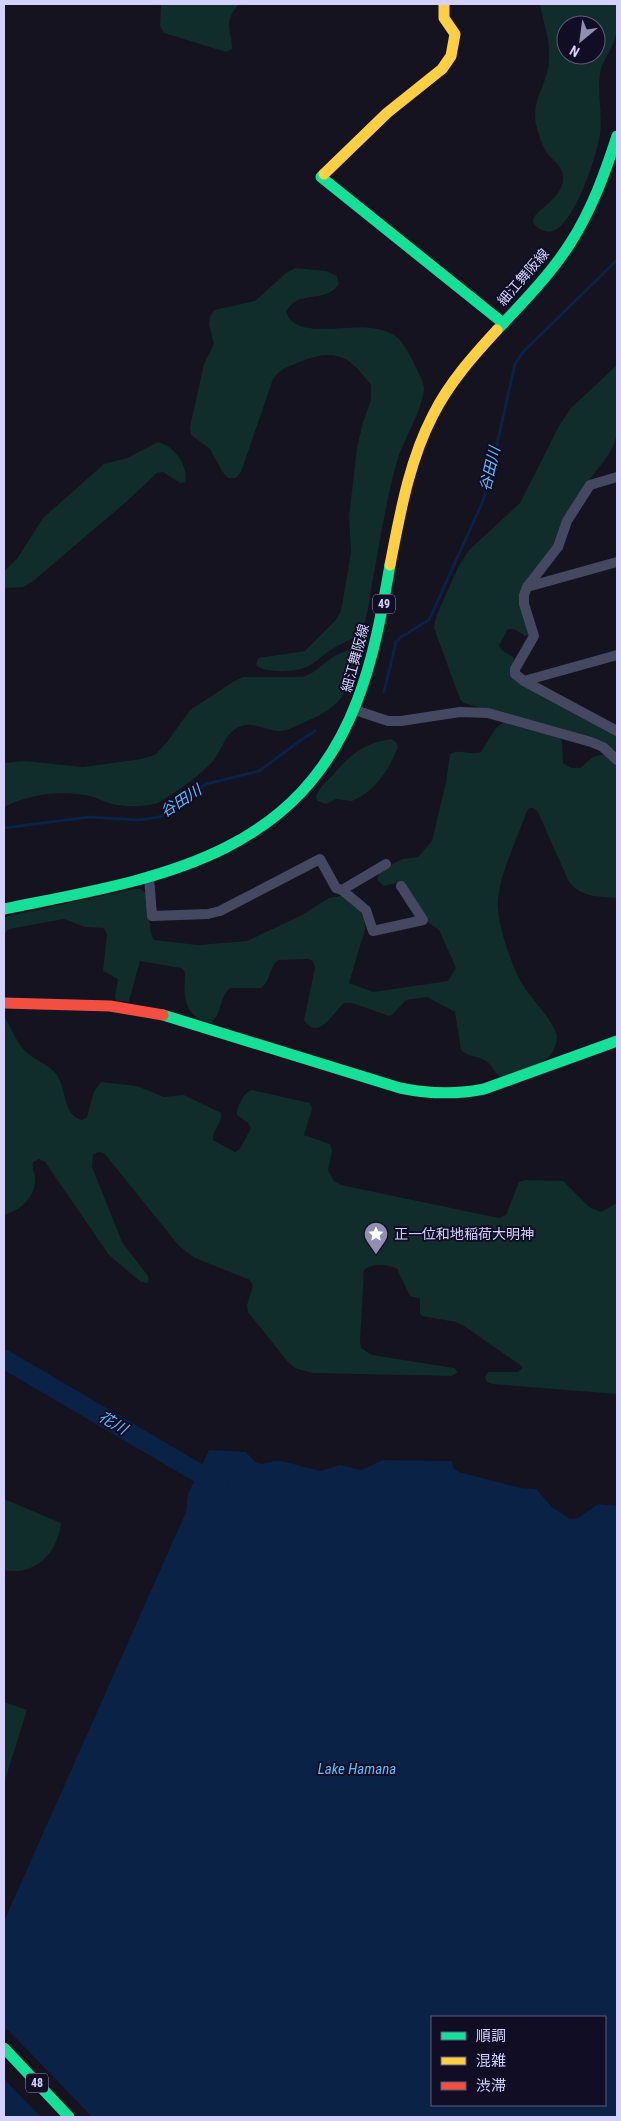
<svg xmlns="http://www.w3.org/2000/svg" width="621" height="2121" viewBox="0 0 621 2121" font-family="'Roboto Condensed','Noto Sans JP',sans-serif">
<rect width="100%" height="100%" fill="#14131f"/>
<g fill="#102c2b" fill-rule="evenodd">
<path d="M161,4H239C222,24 232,28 232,49L226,52L164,33L160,26Z"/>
<path d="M540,4H617C617,15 618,27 615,38C612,51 602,60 600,73C597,94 603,114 600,135C597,154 571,240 545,231C539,229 536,227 533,222L534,217C544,205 560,198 563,181C564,166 556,164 547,153C542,145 538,133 536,124C531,100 548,83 549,61C551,42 543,22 540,4ZM566,25H596V55H566Z"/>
<path d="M295,268L326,271L337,276L339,284C325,305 298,288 286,312C299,348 371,310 400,340C406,346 423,379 424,387C425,404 404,440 398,458C386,499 380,542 372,584C369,599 368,618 361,632C354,640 343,642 334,648C325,653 318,661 309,666C299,672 264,674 256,665L258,658L305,651L335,621L341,611L351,553L349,517L357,448L363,422L371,400V385C349,356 337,348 302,361C290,366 281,368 273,379L241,472L236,478H228L222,471L210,449L191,435L190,427L204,364L214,344L209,325L210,317L214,310L255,301L286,273Z"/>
<polygon points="617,365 617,433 614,444 609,454 588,482 555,545 524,585 529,635 525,636 514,629 508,629 499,645 502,650 514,658 511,675 516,681 617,735 617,751 464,703 460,699 434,628 436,617 458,567 469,550 520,503 559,426 571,408"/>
<path d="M158,442C174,446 189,466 185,482L180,483L163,472L157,473L126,502L32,582L23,587L4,588V571L17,559L43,518L104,464L127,458Z"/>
<path d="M355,647L358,652C348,694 343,706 303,723C295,726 286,732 278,731C261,730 250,718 234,730C224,737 221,752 213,761C200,776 175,793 158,803C144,807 126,807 112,804C104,802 98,798 90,796C61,790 30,794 4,807V763L25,761L83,767L141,759L155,755L167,742L190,710L233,682L243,677H303L312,673L334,656Z"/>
<path d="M504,722L559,738L562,741L563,763L571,768H580L593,757L604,754L610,757L617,767V898C597,896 580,898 568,880L538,812L534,808H529L526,813C517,840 500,873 498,900C496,920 510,960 519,978C529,998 549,1014 557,1035C557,1066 525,1068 501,1077C494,1073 493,1066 487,1062C479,1055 468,1058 461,1050L455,1012L427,997L406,1000L393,1014L389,1016L352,1003H344C333,1013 318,1042 304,1020L315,968L313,961L308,959L278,960C269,967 271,981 261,988H230C219,997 222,1015 211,1023C182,1016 184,996 185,972L181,968L140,961L129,1001H116L115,997L118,979L103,971L107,934L104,928L85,927L64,919L9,929L5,933L4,941V917L134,889H140L146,893L151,934L154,940L198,945L247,941L302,915L329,898L342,896C354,906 366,912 365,929L349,983L373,992L448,981L456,968L439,930L429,923L405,885L400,882L384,886L377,880L380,871L402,859L418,857L432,841L446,782L450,754C460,748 471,756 481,752L496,728Z"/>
<path d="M391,739L396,742L398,747C389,770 375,792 352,801L336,799L326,804L318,801L316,797C318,789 324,784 330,778C348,758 361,743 391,739Z"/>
<path d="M4,1016C11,1027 16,1042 26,1052C35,1061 49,1064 57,1075C67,1090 62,1114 82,1120L87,1117L94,1091L101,1082L137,1086L164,1097L184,1095L221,1113C223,1123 212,1130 213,1140L235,1152L240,1149L251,1128L248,1123L237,1115C236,1107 244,1092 252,1090L310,1103L312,1109L304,1135L330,1144L332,1151L328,1170L334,1181L341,1185L499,1218L506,1215L519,1182L525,1180L563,1181L589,1207L601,1212L617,1203V1394L493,1384L487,1382L485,1377L488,1372H518L523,1367L464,1326L456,1322L422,1316L420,1313V1299L410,1296L397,1269C388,1264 372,1263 364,1270L360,1342L361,1348L372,1355L454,1368L458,1372L452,1376L312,1373L295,1368L288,1362L248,1312L247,1305L253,1286L250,1280L195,1258L179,1246L104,1153L98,1152L93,1155L92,1167L122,1242L148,1276V1283L141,1282L109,1255L45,1162L39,1159L33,1162C32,1168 34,1172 35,1178C36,1197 21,1210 4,1215Z"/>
<path d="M4,1499L61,1523C58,1552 35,1577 4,1570Z"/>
<polygon points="4,1702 27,1710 4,1783"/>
</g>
<g fill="#092245" fill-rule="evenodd">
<path d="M209,1450L246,1452L255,1462L262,1464L274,1461H282L320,1471L340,1465L361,1470L383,1460L452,1461L454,1469L459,1472L521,1488L536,1489L552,1507L570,1519L578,1518L598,1504L617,1506V2117H92L9,2031L4,2029V1921L186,1512L188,1494ZM432,2017H605V2105H432Z"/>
<polygon points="4,2079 41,2117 4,2117"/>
</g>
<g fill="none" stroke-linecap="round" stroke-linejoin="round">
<g stroke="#092245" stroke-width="3">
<polyline points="384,692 396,642 401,637 429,620 483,501 488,484 515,364 523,352 617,260"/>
<polyline points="4,828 89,817 138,820 159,817 177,807 206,784 259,771 301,740 315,731"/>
</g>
<polyline stroke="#092245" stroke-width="19" points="4,1359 219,1485"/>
<g stroke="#464761" stroke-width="10">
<polyline points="617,477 590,485 567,521 558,547 527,587 524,595 524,604 534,636 515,669 515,674 524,681 617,731"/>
<polyline points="527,587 617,562"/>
<polyline points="524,681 617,655"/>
<polyline points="355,710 388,721 401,721 460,712 488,713 591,742 603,747 617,760"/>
<polyline points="149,877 152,916 208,914 220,911 320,859 336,888 342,890 386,864"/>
<polyline points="342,890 366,910 373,931 423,920 401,886"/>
</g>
<g stroke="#16e098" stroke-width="11">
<polyline points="324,174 321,177 503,323"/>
<path d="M497,330C523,302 551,274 571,242C592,209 605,173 617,136"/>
<path d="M4,909C151,879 296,861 357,701C374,657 382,611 390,565"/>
<path d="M163,1015L400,1088C429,1094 455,1095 484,1089L617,1041"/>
<polyline points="4,2048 69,2117"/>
</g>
<g stroke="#ffcf43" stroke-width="11">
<polyline points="324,174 387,113 442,69 451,56 455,34 444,18 444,4"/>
<path d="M390,565C400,514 409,461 433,415C449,383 473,356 497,330"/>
</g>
<polyline stroke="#f24e42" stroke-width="11" points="4,1003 110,1006 163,1015"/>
</g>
<defs>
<symbol id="sight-pin" viewBox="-11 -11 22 30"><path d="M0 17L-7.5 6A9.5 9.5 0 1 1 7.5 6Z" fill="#918eb1" stroke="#100d25"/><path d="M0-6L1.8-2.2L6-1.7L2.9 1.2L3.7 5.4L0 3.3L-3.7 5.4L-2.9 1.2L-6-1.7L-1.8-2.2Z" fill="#fff"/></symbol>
</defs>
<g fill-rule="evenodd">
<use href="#sight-pin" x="362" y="1220" width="28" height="38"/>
</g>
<g text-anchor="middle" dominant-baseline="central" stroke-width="4" stroke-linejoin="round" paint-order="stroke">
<g fill="#100d25" stroke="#9996be" stroke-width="1">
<rect x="373" y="594.5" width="22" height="19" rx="4"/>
<rect x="26" y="2073.5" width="22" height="19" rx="4"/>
</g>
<g font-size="12" font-weight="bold" fill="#d4d1ff">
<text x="384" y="604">49</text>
<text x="37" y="2083">48</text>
</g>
<g font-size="14" fill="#d4d1ff" stroke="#100d25">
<text transform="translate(523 277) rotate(-49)">細江舞阪線</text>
<text transform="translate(355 658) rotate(-75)">細江舞阪線</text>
</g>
<g font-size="14" fill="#d4d1ff" stroke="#100d25" text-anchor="start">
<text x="394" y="1234">正一位和地稲荷大明神</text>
</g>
<g font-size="15" font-style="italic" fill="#5fbeff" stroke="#100d25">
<text transform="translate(490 469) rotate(-77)">谷田川</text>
<text transform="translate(181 801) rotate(-33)">谷田川</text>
<text transform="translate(113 1423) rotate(30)">花川</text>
<text x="357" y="1769">Lake Hamana</text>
</g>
</g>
<rect width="621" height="2121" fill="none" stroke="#d4d1ff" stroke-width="10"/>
<rect x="431" y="2016" width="175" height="90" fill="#100d25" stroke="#5e5b7c"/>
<rect x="441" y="2032" width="25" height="8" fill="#16e098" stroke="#5e5b7c"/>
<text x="476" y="2041" font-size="15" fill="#d4d1ff">順調</text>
<rect x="441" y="2057" width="25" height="8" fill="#ffcf43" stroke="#5e5b7c"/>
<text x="476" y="2066" font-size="15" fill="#d4d1ff">混雑</text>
<rect x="441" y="2082" width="25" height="8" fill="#f24e42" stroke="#5e5b7c"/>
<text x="476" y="2091" font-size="15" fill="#d4d1ff">渋滞</text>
<g transform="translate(581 40) rotate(209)"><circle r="24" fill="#100d25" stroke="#5e5b7c"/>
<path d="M0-4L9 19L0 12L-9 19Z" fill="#918eb1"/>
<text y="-8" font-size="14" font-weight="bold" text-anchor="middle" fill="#d4d1ff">N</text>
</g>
</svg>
